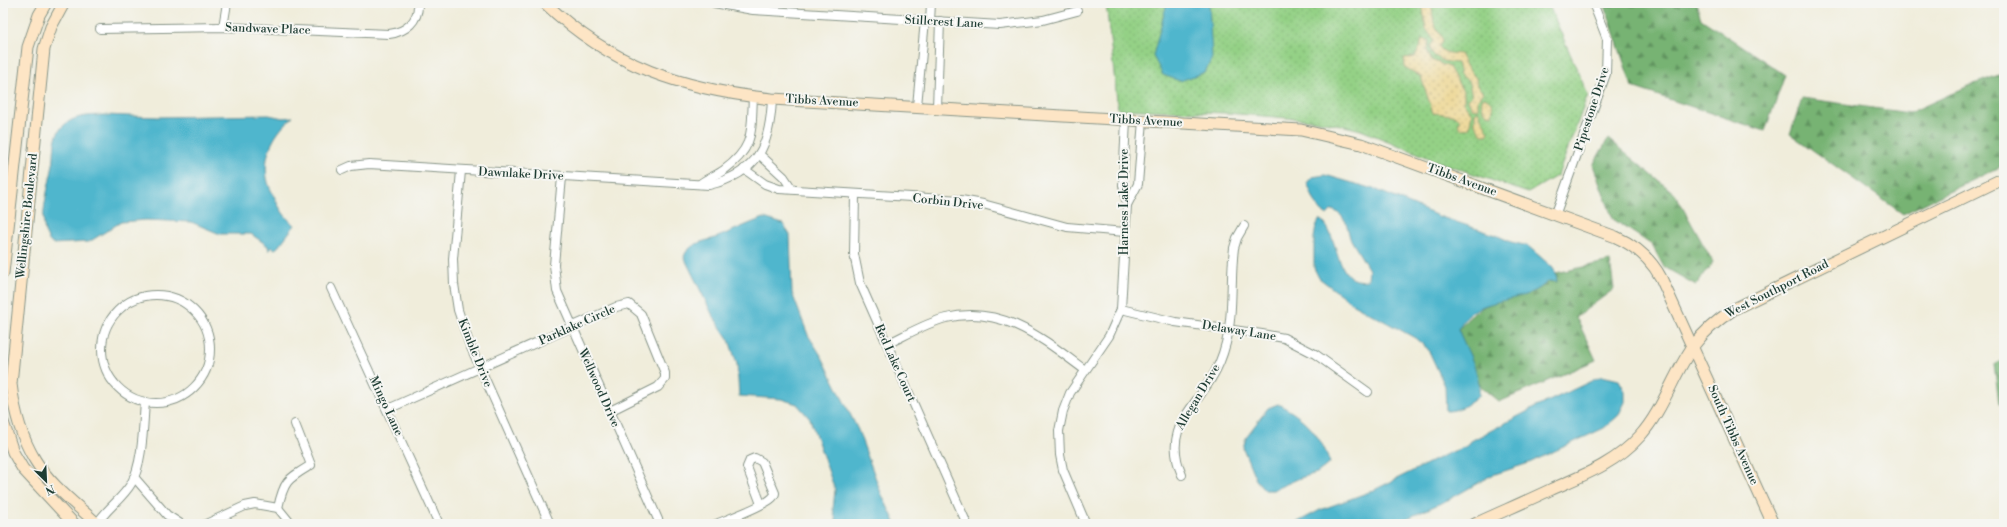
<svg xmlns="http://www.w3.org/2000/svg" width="2007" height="527" viewBox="0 0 2007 527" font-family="'Libre Bodoni',serif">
<defs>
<pattern id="grass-dots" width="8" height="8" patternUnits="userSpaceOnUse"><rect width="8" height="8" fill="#94d186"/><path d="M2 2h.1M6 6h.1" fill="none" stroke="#7fb474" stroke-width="1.8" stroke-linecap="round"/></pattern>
<pattern id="forest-firs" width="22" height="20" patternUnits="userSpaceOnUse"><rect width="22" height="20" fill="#77b373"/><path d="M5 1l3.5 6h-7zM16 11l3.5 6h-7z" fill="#61935f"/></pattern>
<pattern id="sand-dots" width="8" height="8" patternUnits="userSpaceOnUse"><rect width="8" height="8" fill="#eeda9e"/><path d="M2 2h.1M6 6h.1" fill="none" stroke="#ccbc89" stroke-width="1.8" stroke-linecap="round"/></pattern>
</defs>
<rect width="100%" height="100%" fill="#f6f6f2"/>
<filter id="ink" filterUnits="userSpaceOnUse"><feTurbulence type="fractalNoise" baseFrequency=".025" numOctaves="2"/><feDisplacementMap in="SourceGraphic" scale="8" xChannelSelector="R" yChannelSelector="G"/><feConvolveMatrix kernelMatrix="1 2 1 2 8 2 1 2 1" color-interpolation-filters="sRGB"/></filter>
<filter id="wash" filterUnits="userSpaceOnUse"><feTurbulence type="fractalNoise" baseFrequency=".012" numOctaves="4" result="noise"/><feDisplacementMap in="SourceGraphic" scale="16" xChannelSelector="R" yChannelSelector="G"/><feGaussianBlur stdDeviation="0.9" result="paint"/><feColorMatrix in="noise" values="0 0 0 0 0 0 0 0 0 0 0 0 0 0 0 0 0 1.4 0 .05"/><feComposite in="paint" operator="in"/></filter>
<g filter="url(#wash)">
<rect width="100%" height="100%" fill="#f0eddb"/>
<polygon fill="url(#grass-dots)" stroke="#5a875d" points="1106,3 1548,3 1588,95 1558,175 1528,193 1434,160 1361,130 1341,125 1312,120 1226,113 1118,109"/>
<g fill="url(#forest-firs)" stroke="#4b7854">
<polygon points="1604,3 1696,3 1701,19 1785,75 1765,131 1632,87"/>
<polygon points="2004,73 2004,165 1903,214 1790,134 1802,98 1909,113 1966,87"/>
<polygon points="1608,139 1675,194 1713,262 1696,285 1664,267 1652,245 1613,219 1593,165"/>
<path d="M1610,261L1614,289L1576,317L1596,360L1499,402L1480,386L1458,329C1469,317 1480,306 1497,301C1516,296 1534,296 1548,281L1557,282L1556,273Z"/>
<polygon points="2004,359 2004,404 1999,403 1994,364"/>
</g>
<g fill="url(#sand-dots)" stroke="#868c69">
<path d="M1422,3H1431L1434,23L1443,40L1439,46C1442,54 1453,53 1460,54L1468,69L1476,78L1477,86L1483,92L1478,99V109L1472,108L1468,100L1472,95L1468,80L1460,75L1457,63L1443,61L1432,54L1430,47L1434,40L1426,29Z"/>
<polygon points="1422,39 1429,41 1427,50 1431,60 1449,67 1464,93 1464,103 1472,114 1469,128 1461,129 1458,125 1461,120 1452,115 1433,113 1421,77 1405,67 1404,58 1415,57 1420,47"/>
<path d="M1484,97C1492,100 1494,106 1492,115L1487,114C1483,110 1479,101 1484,97Z"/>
<polygon points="1478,111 1489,133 1487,135 1482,135 1475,124 1475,113"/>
</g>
<g fill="#4fb6cd" stroke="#377a80">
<polygon points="1167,3 1209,3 1212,58 1205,72 1180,81 1163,75 1153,56"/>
<path d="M103,115L158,117L269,115L283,118L293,117C275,132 263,153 267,178C268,185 272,192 275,198C279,208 286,219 295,225L278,247L275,249L272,247L269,251L268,246L251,234H220L191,222L146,220L121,222L89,242L52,244C34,227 50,185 53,164C55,154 53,141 59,131C70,115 87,116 103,115Z"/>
<path d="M1325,175L1377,190L1438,216L1496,235L1511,242L1528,246L1552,267L1556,273L1557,282L1548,281C1528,303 1493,296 1469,314C1465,318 1461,324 1458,329C1467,351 1481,372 1479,396C1469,404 1459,411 1446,411L1445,386L1428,349L1415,338L1353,304L1319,278L1314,268V238L1316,226L1320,219C1341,235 1333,287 1368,280L1369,270L1350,238L1346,222L1339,213L1332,210L1327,215C1316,210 1312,194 1307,183L1312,177Z"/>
<path d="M764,218L783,224L790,235L792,293L808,335L822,357L858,430L881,493L896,524H837L833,509L835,490L810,419L797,404L781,399L739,396L737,364L729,340L713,316L684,257C685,254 686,251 689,249C698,240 710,241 720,236C735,230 749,223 764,218Z"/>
<polygon points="1602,376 1619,380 1625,391 1625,402 1618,416 1604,428 1529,463 1492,475 1450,499 1410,517 1390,524 1294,524 1320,510 1372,491 1449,453 1467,446 1471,441 1534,408"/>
<path d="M1278,404C1304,417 1321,435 1330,463L1317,473L1300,478L1273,490H1265L1256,480L1243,448L1246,437L1268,408Z"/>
</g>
</g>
<g filter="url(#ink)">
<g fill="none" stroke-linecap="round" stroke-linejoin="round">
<defs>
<g id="street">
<polyline points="714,3 753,10 1000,25 1043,20 1077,11"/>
<polyline points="930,21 931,3"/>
<polyline points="223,27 227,3"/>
<path d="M100,29L223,27L389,34C406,32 419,21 418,3"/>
<polyline points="917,106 925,20"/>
<polyline points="937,108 940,21"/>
<polyline points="759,154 784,177 792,189"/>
<polyline points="744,169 765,184 779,189 961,200 983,204 1067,227 1125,232"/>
<path d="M342,170L351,166L369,164L709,185C759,173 770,145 772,99"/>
<polyline points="461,171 453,259 454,284 458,310 469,343 550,524"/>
<polyline points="562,177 554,265 557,291 660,524"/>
<path d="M700,184C707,178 716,176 724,170C755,147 751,132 753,97"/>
<polyline points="855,194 854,254 860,283 967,524"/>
<polyline points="1127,205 1138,184 1143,120"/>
<polyline points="1556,213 1606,74 1607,39 1593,3"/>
<polyline points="331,288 439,524"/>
<circle cx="156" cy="349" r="54"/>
<polyline points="1121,309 1175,322 1262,334 1284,338 1315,354 1368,392"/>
<path d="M887,344C906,335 926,323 946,318C1002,304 1043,339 1085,370"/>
<polyline points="388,409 616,307 629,304 641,314 665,373 665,379 658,387 610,411"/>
<path d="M1182,475C1163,431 1190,413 1211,379C1218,368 1223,355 1226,343C1234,312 1230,279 1234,248L1237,238L1244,226"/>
<polyline points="134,477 167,515 181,524"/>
<path d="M278,508C284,480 288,479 311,465L295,424"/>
<path d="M97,524C106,509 122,499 131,484C143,463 143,427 145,402"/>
<polyline points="206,524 245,506 255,504 278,508 291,524"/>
<path d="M716,524C728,519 764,506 772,498C774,496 775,495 775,493L762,462L755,458L750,460L747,467L761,504"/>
<polyline points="1086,524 1063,470 1060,455 1059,431 1063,411 1070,393 1109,336 1121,309 1127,205 1123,185 1126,119"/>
</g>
<g id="secondary">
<path d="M64,3L51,27L44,49L11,384C14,410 21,437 35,460C50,485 76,504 97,524"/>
<path d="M545,3C612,67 682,89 772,99L1301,130L1361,144L1616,237C1636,246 1651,259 1661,278L1773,524"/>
<polyline points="3,273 28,47 39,15 46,3"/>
<polyline points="3,422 13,452 23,469 74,524"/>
<path d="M1475,524C1501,512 1527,501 1552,489C1584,475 1616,463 1640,436C1664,409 1673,374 1694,345C1705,330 1719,319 1734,309L2004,178"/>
</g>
</defs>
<use href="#street" stroke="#889588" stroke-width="10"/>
<use href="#secondary" stroke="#889588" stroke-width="13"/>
<use href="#street" stroke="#fff" stroke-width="8"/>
<use href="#secondary" stroke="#fde5c5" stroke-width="11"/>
</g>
</g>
<g text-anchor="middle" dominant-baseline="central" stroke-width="4" stroke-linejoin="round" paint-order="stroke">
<g font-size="12" fill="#1f3d34" stroke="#f6f6f2">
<text transform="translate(944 22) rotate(3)">Stillcrest Lane</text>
<text transform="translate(268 29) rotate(2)">Sandwave Place</text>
<text transform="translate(822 101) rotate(3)">Tibbs Avenue</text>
<text transform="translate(1592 109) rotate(-72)">Pipestone Drive</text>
<text transform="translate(1146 121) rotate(3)">Tibbs Avenue</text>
<text transform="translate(521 174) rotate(3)">Dawnlake Drive</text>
<text transform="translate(1462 180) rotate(20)">Tibbs Avenue</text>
<text transform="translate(948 202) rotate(6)">Corbin Drive</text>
<text transform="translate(1124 202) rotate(-90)">Harness Lake Drive</text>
<text transform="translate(27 216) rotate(-84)">Wellingshire Boulevard</text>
<text transform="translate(1777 289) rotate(-27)">West Southport Road</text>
<text transform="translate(577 325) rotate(-24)">Parklake Circle</text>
<text transform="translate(1239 331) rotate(9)">Delaway Lane</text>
<text transform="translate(475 353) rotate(68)">Kimble Drive</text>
<text transform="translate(895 363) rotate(66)">Red Lake Court</text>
<text transform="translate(599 388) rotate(66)">Wellwood Drive</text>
<text transform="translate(1198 397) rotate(-59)">Allegan Drive</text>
<text transform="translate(386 406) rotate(65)">Mingo Lane</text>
<text transform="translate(1733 435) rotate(66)">South Tibbs Avenue</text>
</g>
</g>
<rect width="2007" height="527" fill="none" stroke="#f6f6f2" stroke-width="16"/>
<g transform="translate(46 481) rotate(156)" stroke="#f6f6f2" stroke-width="3" paint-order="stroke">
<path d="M0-3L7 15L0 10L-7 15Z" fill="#1f3d34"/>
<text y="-6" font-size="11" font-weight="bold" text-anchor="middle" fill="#1f3d34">N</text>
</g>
</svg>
